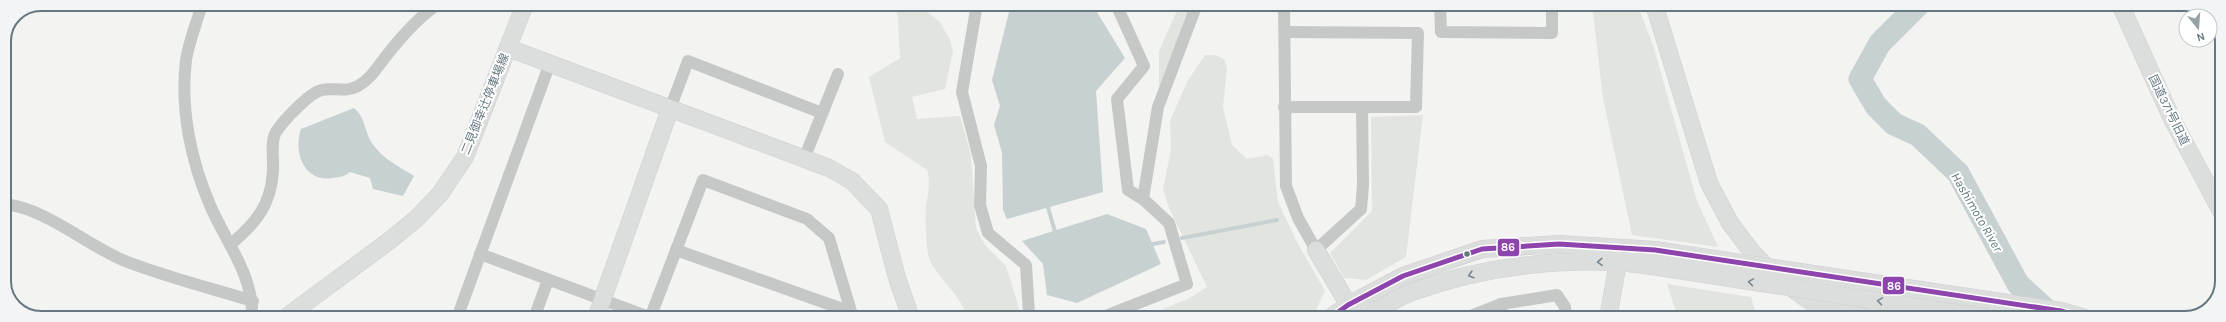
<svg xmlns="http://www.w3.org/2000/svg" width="2226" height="322" viewBox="0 0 2226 322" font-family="Karla,'Noto Sans JP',sans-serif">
<rect width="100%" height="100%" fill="#f3f3f2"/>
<g fill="#e2e5df">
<path d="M897,4H917L940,22L950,40L953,51L945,89L912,97L917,119L960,116L971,155L976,228L985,245L1006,266L1022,318H966C965,298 937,279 929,258C926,248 925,217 926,206C928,193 931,182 927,170L885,142L869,77L900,58Z"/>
<polygon points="1180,4 1193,4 1159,87 1159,51"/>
<polygon points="1592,4 1637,4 1653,45 1697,201 1718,247 1632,235 1603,98"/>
<polygon points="1205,55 1215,55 1224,59 1227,68 1223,107 1232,145 1247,159 1268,155 1273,159 1278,202 1297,242 1325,291 1316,310 1306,318 1141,318 1188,299 1207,287 1169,208 1163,189 1171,150 1170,121 1187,82"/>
<polygon points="1423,115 1406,257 1366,280 1344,278 1330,253 1372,211 1371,117"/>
<polygon points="1667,284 1751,297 1757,318 1678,318"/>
</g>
<g fill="#c7d1d2">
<polygon points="1011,4 1092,4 1125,58 1096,91 1103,192 1007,219 1003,210 1002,153 994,125 1000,106 992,80"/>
<path d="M354,108C366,118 364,131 372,143C381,158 400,167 414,176L403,196L373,189L370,178L350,172C345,176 341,177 333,178C304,183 293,152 301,129Z"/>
<polygon points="1107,214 1146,229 1161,264 1077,303 1047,295 1043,264 1022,241"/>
</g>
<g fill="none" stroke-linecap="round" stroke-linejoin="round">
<g stroke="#c7d1d2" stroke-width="4">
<polyline points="1047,204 1056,235"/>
<polyline points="1182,238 1277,220"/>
<polyline points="1148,245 1164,242"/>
</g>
<polyline stroke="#c7d1d2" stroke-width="23" points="1919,4 1880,43 1860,79 1876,106 1894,124 1918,135 1958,173 2018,284 2055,318"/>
<defs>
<g id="secondary">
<polyline points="1654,4 1709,183 1730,223 1752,252 1775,276 1814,304 1868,318"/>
<polyline points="2120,4 2172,119 2222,213"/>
<polyline points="508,48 829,168 852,181 879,209 897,278 911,318"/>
<polyline points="1316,250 1354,314"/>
<polyline points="285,318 389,241 416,219 440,194 465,157 525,4"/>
<polyline points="596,318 670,109"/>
<polyline points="1330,318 1348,305 1403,276 1482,249 1559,244 1655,250"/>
<path d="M1364,318C1380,309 1397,297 1415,291C1486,265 1578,255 1652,266"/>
<polyline points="1608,318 1620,251"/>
</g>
</defs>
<use href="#secondary" stroke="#cfd0d0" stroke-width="18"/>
<g stroke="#c6c8c8" stroke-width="12">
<path d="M202,4C197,22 189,41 186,60C180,109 191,161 210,205C226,243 254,275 252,318"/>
<polyline points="977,4 962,92 981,166 980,205 988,233 1026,265 1029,314 1037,318"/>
<polyline points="1284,4 1286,186 1298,218 1316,250 1361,209 1363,185 1362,107"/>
<polyline points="1440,4 1441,32 1552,33 1552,4"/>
<polyline points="1284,107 1416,107 1418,33 1285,32"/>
<polyline points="670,109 688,61 822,113"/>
<polyline points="804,159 838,74"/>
<polyline points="1143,199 1158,107 1197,4"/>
<path d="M4,204C46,208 86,245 125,261C166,277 210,288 253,301"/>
<path d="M231,244C256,223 271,205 273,171C274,159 270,142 276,132C283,121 310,92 322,90C335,87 345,93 358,86C371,79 378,66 387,55C401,37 419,17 438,4"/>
<polyline points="676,250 851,312"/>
<polyline points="480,254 652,318"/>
<polyline points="1501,304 1502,318"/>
<polyline points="457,318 550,63"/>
<polyline points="534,318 548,280"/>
<polyline points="650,318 703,180 807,219 829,238 853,318"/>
<polyline points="1100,318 1187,284 1169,223 1143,199 1128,190 1117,99 1144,66 1116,4"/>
<polyline points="1465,318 1501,304 1557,295 1565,307 1566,318"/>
</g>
<use href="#secondary" stroke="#dcdddd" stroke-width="17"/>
<defs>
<g id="secondary-bridge">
<polyline points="1655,250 2061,311 2085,318"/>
<polyline points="1652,266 1988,318"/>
</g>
</defs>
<use href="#secondary-bridge" stroke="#cfd0d0" stroke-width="18" stroke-linecap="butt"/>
<use href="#secondary-bridge" stroke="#dcdddd" stroke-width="17"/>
<defs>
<polyline id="bus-1" points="1330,318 1348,305 1403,276 1482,249 1559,244 1655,250 2061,311 2085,318"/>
</defs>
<use href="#bus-1" stroke="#fff" stroke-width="8"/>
<use href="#bus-1" stroke="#8e44ad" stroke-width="5"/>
</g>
<defs><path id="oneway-chevron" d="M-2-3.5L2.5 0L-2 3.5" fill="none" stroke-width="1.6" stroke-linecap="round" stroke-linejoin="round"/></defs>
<g stroke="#77878e">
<use href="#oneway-chevron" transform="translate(1600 262) rotate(177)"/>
<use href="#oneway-chevron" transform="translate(1471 275) rotate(164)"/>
<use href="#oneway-chevron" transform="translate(1751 282) rotate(-171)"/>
<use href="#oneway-chevron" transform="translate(1880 301) rotate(-171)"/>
</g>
<circle fill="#657880" stroke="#fff" stroke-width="1.5" cx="1467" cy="254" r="3.5"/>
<g text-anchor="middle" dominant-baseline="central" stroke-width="4" stroke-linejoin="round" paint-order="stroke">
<g font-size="12" fill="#657880" stroke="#fff">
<text transform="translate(485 104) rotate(-68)">二見御幸辻停車場線</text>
<text transform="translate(2169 110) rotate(64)">国道371号旧道</text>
</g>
<g font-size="13" font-style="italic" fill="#617a7e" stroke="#fff">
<text transform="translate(1977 212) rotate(60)">Hashimoto River</text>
</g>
</g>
<path d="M0 0H2226V322H0ZM41 11H2185A30 30 0 0 1 2215 41V281A30 30 0 0 1 2185 311H41A30 30 0 0 1 11 281V41A30 30 0 0 1 41 11Z" fill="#f3f4f5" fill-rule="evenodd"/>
<path fill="none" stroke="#657880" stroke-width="2" d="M41 11H2185A30 30 0 0 1 2215 41V281A30 30 0 0 1 2185 311H41A30 30 0 0 1 11 281V41A30 30 0 0 1 41 11Z"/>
<g stroke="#fff" stroke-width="1.5">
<rect x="1497" y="238" width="23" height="19" rx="4" fill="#8e44ad"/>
<rect x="1882" y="276" width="23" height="19" rx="4" fill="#8e44ad"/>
</g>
<g font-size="11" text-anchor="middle" font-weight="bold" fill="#fff">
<text x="1508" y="251">86</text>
<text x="1894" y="290">86</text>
</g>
<g transform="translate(2198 28) rotate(163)"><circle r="19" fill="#ffffff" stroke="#c1c9cc"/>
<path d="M0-3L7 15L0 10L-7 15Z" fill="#97a3a8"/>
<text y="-6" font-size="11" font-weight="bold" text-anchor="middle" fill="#657880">N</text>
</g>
</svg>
